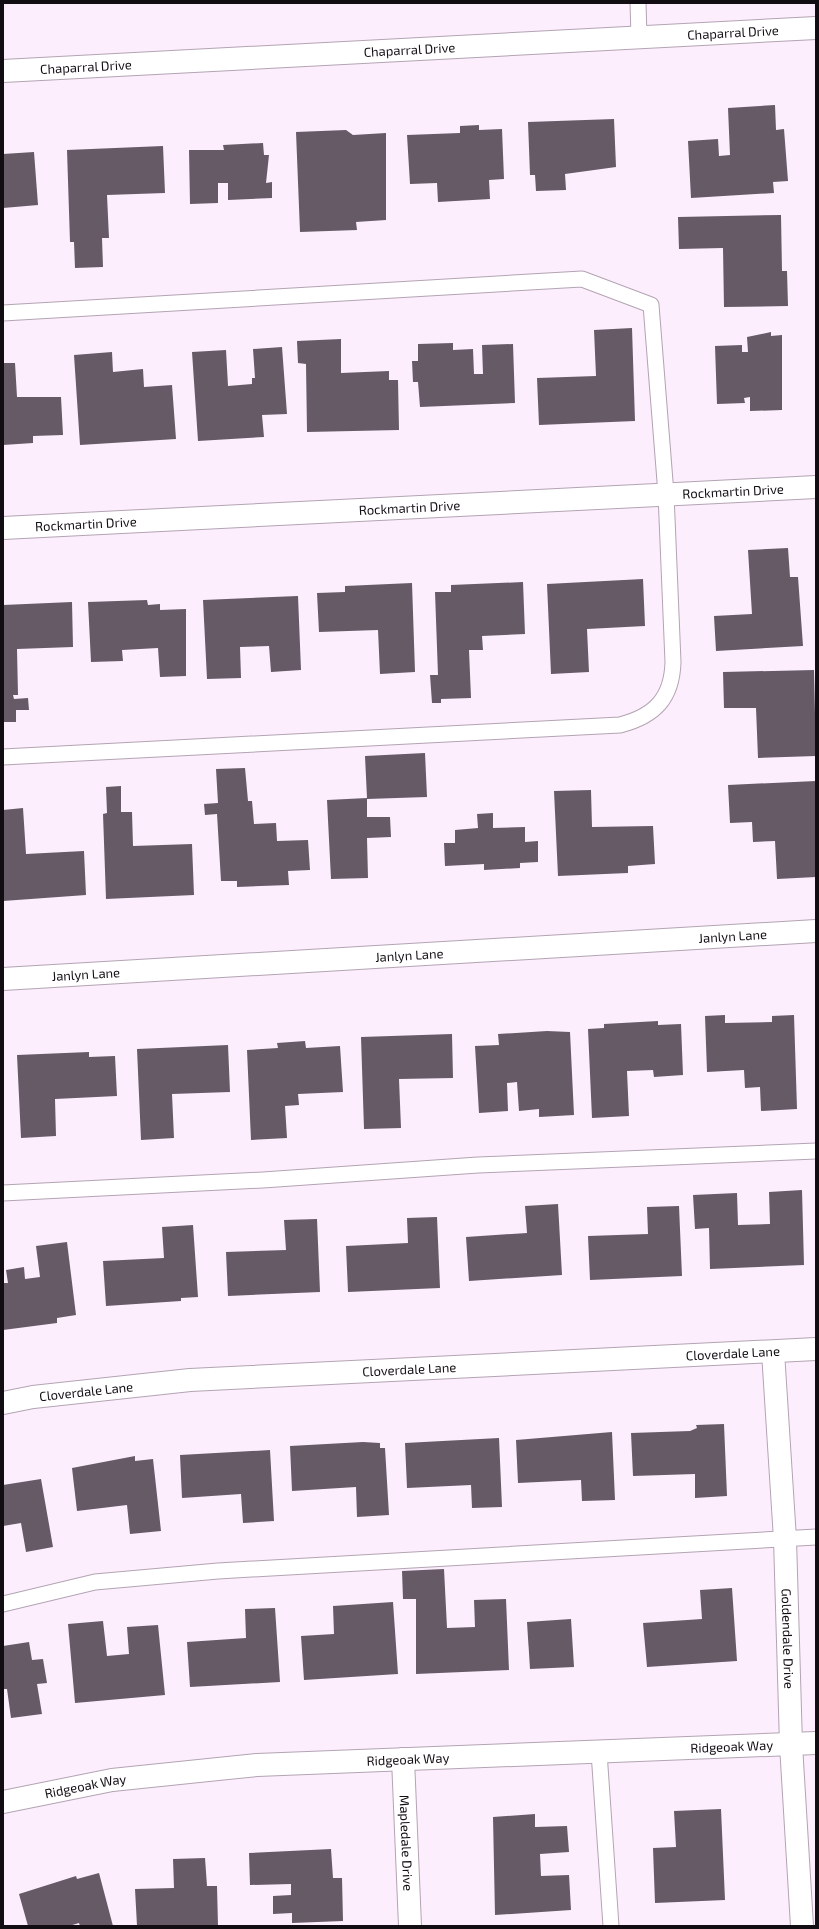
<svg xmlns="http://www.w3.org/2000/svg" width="819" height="1929" viewBox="0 0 819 1929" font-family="'Exo 2',sans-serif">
<rect width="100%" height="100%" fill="#fdeefe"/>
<g fill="#665a67">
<polygon points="775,105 776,130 784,129 788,181 773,182 774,193 691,198 688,141 718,139 719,156 730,155 728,108"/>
<polygon points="614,119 616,167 565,174 566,190 536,191 535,175 530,175 528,122"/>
<polygon points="479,125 479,130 502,129 504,179 489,180 490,199 438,202 437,183 410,184 407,135 460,133 460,126"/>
<polygon points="346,130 353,135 386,133 386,220 356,222 357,230 300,232 296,132"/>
<polygon points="263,143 264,155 269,155 266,183 272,182 272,198 228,200 228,183 218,183 218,203 190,204 189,150 224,150 223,145"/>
<polygon points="163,146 165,193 107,195 109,238 102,238 103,267 75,268 74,242 70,242 67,150"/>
<polygon points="34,152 38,205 3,208 3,154"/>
<polygon points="781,215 782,271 787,271 788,306 724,307 723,248 679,249 678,217"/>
<polygon points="632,328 635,421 539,425 537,378 596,376 594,330"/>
<polygon points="771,332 771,336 782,335 782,410 750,411 750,397 744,398 745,403 717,404 715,346 742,345 742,352 748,352 747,337"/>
<polygon points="341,339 341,373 389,371 389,380 398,380 399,430 307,432 306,364 298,363 297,341"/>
<polygon points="453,343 453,350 473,349 474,374 483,374 482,345 513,344 515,403 420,407 418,382 413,382 412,361 418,361 418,344"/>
<polygon points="282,347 287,414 262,415 264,437 198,441 192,352 226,350 228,386 252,384 252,378 255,378 253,349"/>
<polygon points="112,352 113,372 143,369 144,387 172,385 176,439 80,445 74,355"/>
<polygon points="3,363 15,363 17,397 61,397 63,435 33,436 33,443 3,445"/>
<polygon points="788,548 790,577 798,577 803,646 716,651 714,616 752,614 748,550"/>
<polygon points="643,579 645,626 587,629 589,672 551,674 547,584"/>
<polygon points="523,582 525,634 482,636 483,650 469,650 471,698 441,699 441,703 432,703 430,675 438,675 435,592 451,592 451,585"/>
<polygon points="412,583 415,672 380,674 378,630 319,632 317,593 345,592 345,586"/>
<polygon points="298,596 301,670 271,672 269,646 240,647 241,678 207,679 203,600"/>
<polygon points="147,600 148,605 160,604 160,610 186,609 186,676 160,677 158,648 122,650 123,661 91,662 88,602"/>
<polygon points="72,602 73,647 17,649 18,695 13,695 14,699 28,698 29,710 16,710 16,722 3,722 3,605"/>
<polygon points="814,670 816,756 758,758 756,708 724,708 723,672"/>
<polygon points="425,753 427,797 367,799 367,817 390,817 391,837 367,838 368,878 331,879 327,800 367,798 365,756"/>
<polygon points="245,768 248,801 252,801 254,824 276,823 277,841 308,840 310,870 288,871 289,885 237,887 237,881 221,881 217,814 205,815 204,804 218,803 216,769"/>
<polygon points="816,781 816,877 777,879 775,841 753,842 752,822 730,823 728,785"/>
<polygon points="121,786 121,812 132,812 133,846 192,844 194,895 106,899 103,814 107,813 106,787"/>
<polygon points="591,790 592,827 653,826 655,864 628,866 628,873 558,876 554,791"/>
<polygon points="23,808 26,854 84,851 86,895 3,901 3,810"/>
<polygon points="493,813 493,828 525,827 525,842 538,841 538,862 520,863 520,868 484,870 484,864 445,866 444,843 455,843 455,830 478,828 477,814"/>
<polygon points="725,1015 725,1023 772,1022 772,1016 794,1015 797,1109 761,1111 760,1087 745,1088 744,1070 707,1072 705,1016"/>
<polygon points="658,1021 658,1025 681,1024 683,1075 654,1077 653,1070 627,1071 629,1116 592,1118 588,1029 604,1028 604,1024"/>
<polygon points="547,1031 570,1032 574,1115 539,1117 539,1109 519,1111 517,1082 507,1083 508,1111 479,1113 475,1046 499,1045 498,1034"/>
<polygon points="452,1034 453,1078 399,1079 401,1128 364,1129 361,1037"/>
<polygon points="305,1041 306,1048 340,1046 343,1092 298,1094 299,1105 285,1106 287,1138 251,1140 247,1050 278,1048 277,1043"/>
<polygon points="228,1045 230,1092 172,1094 174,1138 141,1140 137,1049"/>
<polygon points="89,1052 89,1057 115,1056 117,1096 55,1099 56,1136 21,1138 17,1055"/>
<polygon points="802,1190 804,1265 710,1269 709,1228 695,1229 693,1195 737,1193 738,1225 770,1224 769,1192"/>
<polygon points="558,1204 562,1275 469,1281 466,1237 527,1233 525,1206"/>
<polygon points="679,1206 682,1276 590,1280 588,1236 648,1234 647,1207"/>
<polygon points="437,1217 440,1288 348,1292 346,1246 408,1243 407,1218"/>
<polygon points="317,1219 320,1292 228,1296 226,1252 286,1250 284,1220"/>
<polygon points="193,1225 198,1297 181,1298 181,1301 106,1306 103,1261 164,1258 162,1227"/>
<polygon points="67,1242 76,1315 57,1318 57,1323 3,1330 3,1283 8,1283 6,1270 24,1267 25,1279 40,1277 36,1246"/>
<polygon points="724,1424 727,1496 695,1498 695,1474 633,1476 631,1433 690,1431 697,1428 696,1425"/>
<polygon points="612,1432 615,1500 582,1501 581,1480 518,1483 516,1440"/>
<polygon points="499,1438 502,1507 472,1508 471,1485 407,1488 405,1443"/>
<polygon points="363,1442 380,1443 380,1448 385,1448 389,1515 357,1517 356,1487 292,1491 290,1446"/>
<polygon points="270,1450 274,1521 243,1523 241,1494 182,1498 180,1455"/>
<polygon points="135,1456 135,1461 153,1459 161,1531 130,1534 127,1505 77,1511 72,1468"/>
<polygon points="41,1479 53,1547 26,1552 21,1523 3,1526 3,1485"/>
<polygon points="444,1569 447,1628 475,1627 474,1600 506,1599 509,1670 416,1674 416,1599 403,1599 402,1571"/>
<polygon points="732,1588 737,1661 647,1667 643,1623 702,1619 700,1590"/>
<polygon points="393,1602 398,1674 304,1680 301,1636 334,1634 333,1606"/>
<polygon points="275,1608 280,1682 190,1687 187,1642 246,1638 245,1609"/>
<polygon points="571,1619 574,1667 530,1669 527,1622"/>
<polygon points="103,1621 107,1656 129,1654 127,1627 158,1625 165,1695 75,1703 68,1624"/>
<polygon points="29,1642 32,1660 43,1659 47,1683 37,1684 42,1714 11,1718 7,1689 3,1689 3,1646"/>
<polygon points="721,1809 725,1900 655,1903 653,1848 676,1847 674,1811"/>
<polygon points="535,1814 535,1827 567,1826 569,1852 540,1854 541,1876 569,1875 571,1910 495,1915 493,1817"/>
<polygon points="331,1849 333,1878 342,1878 343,1921 292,1923 292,1913 273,1914 273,1896 291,1895 291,1884 250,1885 249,1853"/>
<polygon points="205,1858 207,1886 217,1886 218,1926 137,1926 135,1889 174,1888 173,1859"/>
<polygon points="99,1873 113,1926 80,1926 79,1923 69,1926 28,1926 19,1894 76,1876 77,1879"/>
</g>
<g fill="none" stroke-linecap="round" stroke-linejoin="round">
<defs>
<g id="service">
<polyline points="638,3 639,37"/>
<path d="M3,313L582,279L651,305L666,494L673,662C672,698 655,716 620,725L3,757"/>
<polyline points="3,1193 263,1180 478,1165 816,1151"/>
<polyline points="3,1604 95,1582 218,1571 816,1537"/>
<polyline points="599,1752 611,1926"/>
</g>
<g id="minor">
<path id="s1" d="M3,71L816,28"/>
<path id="s2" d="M3,528L816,487"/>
<path id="s3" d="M3,979L816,931"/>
<path id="s4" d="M773,1352L785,1539L791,1745L802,1926"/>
<path id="s5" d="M3,1403L33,1397L190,1380L816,1349"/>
<path id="s6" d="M403,1759L410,1926"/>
<path id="s7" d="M3,1802L112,1780L257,1765L816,1743"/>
</g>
</defs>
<use href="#service" stroke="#b3a4b3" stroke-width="17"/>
<use href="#minor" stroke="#b3a4b3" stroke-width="24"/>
<use href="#service" stroke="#fff" stroke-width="15"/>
<use href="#minor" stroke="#fff" stroke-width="22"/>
</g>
<g text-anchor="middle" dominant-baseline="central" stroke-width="4" stroke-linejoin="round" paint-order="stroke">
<g font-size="13" fill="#120d12" stroke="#fff">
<text stroke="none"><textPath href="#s1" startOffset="731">Chaparral Drive</textPath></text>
<text stroke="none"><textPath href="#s1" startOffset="407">Chaparral Drive</textPath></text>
<text stroke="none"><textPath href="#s1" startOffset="83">Chaparral Drive</textPath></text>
<text stroke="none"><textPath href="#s2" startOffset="731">Rockmartin Drive</textPath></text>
<text stroke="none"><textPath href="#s2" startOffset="407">Rockmartin Drive</textPath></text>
<text stroke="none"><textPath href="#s2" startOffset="83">Rockmartin Drive</textPath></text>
<text stroke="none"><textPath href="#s3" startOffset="731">Janlyn Lane</textPath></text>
<text stroke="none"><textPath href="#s3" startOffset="407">Janlyn Lane</textPath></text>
<text stroke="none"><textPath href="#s3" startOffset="83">Janlyn Lane</textPath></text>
<text stroke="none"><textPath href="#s5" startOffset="732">Cloverdale Lane</textPath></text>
<text stroke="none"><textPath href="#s5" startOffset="408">Cloverdale Lane</textPath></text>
<text stroke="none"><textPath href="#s5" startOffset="84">Cloverdale Lane</textPath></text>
<text stroke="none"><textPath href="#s4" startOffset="287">Goldendale Drive</textPath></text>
<text stroke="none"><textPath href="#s7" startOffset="732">Ridgeoak Way</textPath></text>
<text stroke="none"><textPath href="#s7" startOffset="408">Ridgeoak Way</textPath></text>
<text stroke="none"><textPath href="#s7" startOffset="84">Ridgeoak Way</textPath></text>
<text stroke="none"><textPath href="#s6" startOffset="84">Mapledale Drive</textPath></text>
</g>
</g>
<rect width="819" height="1929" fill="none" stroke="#120d12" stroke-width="8"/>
</svg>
